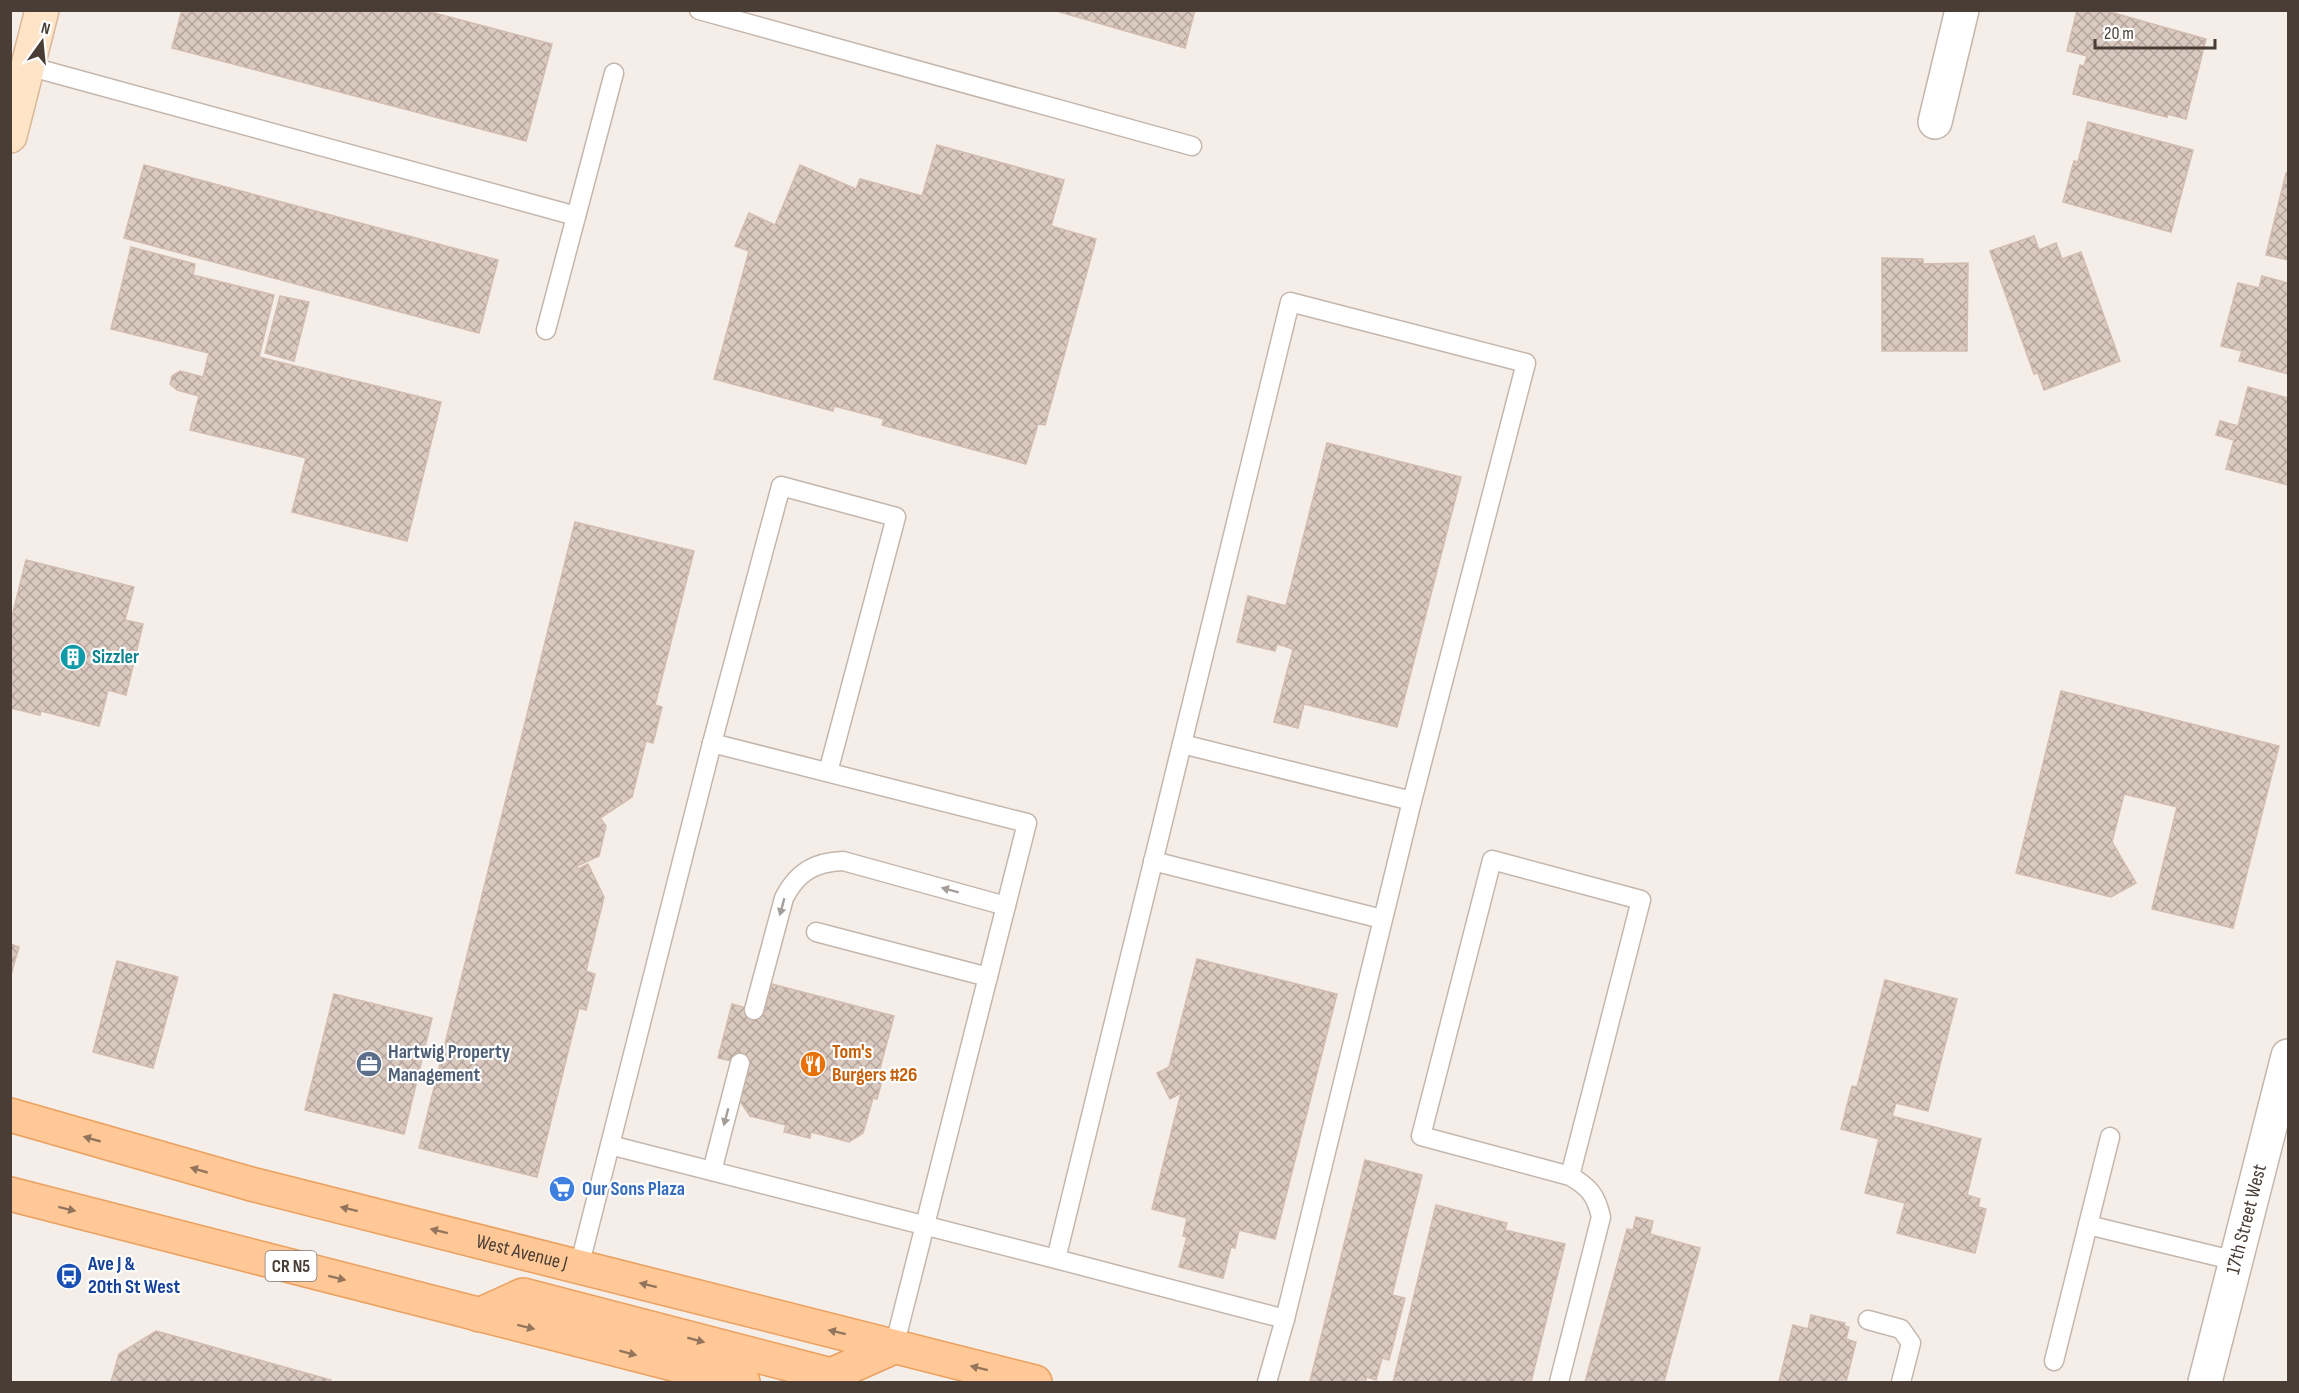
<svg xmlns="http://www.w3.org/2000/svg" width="2299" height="1393" viewBox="0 0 2299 1393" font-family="'Sofia Sans Condensed',sans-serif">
<defs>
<pattern id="building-cross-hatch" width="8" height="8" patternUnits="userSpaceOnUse" patternTransform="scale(1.5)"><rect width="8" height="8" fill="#dac9bf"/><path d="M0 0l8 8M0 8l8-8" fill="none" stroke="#b3a49c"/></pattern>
</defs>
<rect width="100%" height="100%" fill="#f5eee8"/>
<g fill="url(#building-cross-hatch)" stroke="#d2bcaf" stroke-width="1.5">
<polygon points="182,10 423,10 552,44 526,141 172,48"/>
<polygon points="1053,10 1195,10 1185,48"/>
<polygon points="2077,10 2103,10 2206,39 2186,119 2168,114 2167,117 2073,94 2080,65 2084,66 2087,56 2067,51"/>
<polygon points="2088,122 2193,150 2171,232 2063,202 2074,161 2078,162"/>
<polygon points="937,145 1064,180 1051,226 1096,239 1045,425 1038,424 1026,464 882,425 884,419 834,406 833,411 714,379 749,251 735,246 749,213 775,225 800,165 856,189 860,179 922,196"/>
<polygon points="144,165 498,260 479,333 124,238"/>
<polygon points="2286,173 2288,173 2288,260 2266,255"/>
<polygon points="2034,236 2039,250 2056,243 2062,259 2081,252 2120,361 2044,390 2038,373 2034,374 1990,251"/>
<polygon points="131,247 195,264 193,275 274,295 259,357 441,402 407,541 292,512 306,458 190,430 199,396 177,390 170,384 172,376 180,371 203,377 209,353 111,329"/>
<polygon points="1882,258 1923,259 1923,264 1968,263 1967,351 1882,351"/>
<polygon points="2262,276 2288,283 2288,374 2239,361 2242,351 2221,346 2238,283 2259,288"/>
<polygon points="280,296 309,302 294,361 265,353"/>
<polygon points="2248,387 2288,398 2288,485 2226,469 2234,440 2216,435 2220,421 2238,426"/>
<polygon points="1327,443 1461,477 1397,727 1304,704 1298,728 1274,722 1293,649 1277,644 1275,651 1237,642 1248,596 1286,606"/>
<polygon points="575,522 694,551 655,705 662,707 653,743 646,741 632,797 600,818 606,826 599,856 577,866 578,869 588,864 604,897 586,971 595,974 586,1010 579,1008 537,1177 419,1148"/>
<polygon points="26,560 134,587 125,620 143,624 126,695 108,690 99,726 41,711 40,715 10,708 10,624"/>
<polygon points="2061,691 2279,746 2233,928 2152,909 2177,807 2124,794 2112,842 2136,883 2111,897 2016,873"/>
<polygon points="10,944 19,947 10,978"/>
<polygon points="1197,959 1337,994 1275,1239 1239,1230 1235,1248 1231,1247 1223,1278 1179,1267 1187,1237 1183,1236 1187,1218 1152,1209 1181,1093 1170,1099 1157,1073 1169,1067"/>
<polygon points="117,961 178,977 153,1068 93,1052"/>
<polygon points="1885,980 1957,999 1928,1111 1896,1103 1892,1116 1981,1139 1967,1195 1980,1199 1978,1207 1986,1209 1975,1253 1897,1233 1905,1203 1865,1193 1879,1139 1841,1129 1852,1086 1857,1087"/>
<polygon points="772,984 894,1016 879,1072 884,1073 877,1099 873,1098 863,1133 849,1142 811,1132 810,1138 784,1132 786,1125 750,1116 740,1101 750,1065 718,1058 732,1004 764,1013"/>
<polygon points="334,994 432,1018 404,1134 305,1110"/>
<polygon points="1365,1160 1422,1175 1392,1295 1405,1298 1389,1360 1382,1358 1376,1380 1367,1377 1365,1382 1318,1382 1310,1381"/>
<polygon points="1436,1205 1507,1223 1505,1230 1565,1244 1531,1382 1393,1382"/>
<polygon points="1636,1217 1653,1221 1650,1234 1700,1248 1664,1382 1585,1382 1627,1229 1633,1230"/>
<polygon points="1811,1315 1845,1323 1844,1326 1849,1327 1846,1339 1856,1342 1846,1382 1779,1382 1793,1325 1808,1329"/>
<polygon points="156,1331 331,1380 330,1382 111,1382 119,1354"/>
</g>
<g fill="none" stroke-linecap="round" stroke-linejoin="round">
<defs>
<g id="lane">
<polyline points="699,10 1192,146"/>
<polyline points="28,66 576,216"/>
<polyline points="546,330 614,73"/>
<polyline points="712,743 781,486 896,517 828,772"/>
<polyline points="1182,744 1412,801"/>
<polyline points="1153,861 1382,919"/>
<polyline points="816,932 988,977"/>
<path d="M754,1010L784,898C797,872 815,862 843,861L1006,906"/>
<polyline points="610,1145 1056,1259 1290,302 1526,363 1412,801 1285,1319 1056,1259"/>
<polyline points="712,1171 740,1063"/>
<polyline points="2088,1225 2236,1261"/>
<polyline points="579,1267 712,743 1027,823 894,1347"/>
<polyline points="1868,1320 1901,1329 1911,1343 1901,1382"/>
<polyline points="2054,1361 2110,1137"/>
<polyline points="1267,1382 1285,1319"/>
<path d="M1559,1382L1601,1217C1596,1195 1589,1187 1570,1176L1421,1136L1492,860L1641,900L1570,1176"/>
</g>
<g id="street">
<polyline points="1935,122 1962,10"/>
<path id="s1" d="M2205,1382L2288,1056"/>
</g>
<polyline id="secondary" points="10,136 42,10"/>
<g id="primary">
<path id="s2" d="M10,1115L251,1184L1035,1382"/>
<polyline points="10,1194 743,1382"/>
<polyline points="479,1315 523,1295 831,1375 894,1347"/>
</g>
</defs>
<use href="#lane" stroke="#c4b6ac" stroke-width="21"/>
<use href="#street" stroke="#c4b6ac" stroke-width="36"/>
<use href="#secondary" stroke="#dbb897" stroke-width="36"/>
<use href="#primary" stroke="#eba05f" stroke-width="36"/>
<use href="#lane" stroke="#fff" stroke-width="18"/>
<use href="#street" stroke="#fff" stroke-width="33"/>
<use href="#secondary" stroke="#ffe4c7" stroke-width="33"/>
<use href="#primary" stroke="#ffc896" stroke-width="33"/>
</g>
<defs><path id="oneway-solid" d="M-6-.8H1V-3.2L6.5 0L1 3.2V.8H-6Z" transform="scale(1.5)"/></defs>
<g fill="#a49e9a">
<use href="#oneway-solid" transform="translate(950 890) rotate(-165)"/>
<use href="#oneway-solid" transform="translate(782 907) rotate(105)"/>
<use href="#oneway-solid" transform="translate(726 1117) rotate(105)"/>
</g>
<g fill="#92755c">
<use href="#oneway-solid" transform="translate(92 1139) rotate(-164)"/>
<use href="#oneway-solid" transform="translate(199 1170) rotate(-164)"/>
<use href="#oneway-solid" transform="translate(67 1209) rotate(14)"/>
<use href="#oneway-solid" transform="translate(349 1209) rotate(-166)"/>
<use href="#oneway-solid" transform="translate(439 1231) rotate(-166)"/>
<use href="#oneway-solid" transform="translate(337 1278) rotate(14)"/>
<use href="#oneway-solid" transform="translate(648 1285) rotate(-166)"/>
<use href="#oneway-solid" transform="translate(526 1327) rotate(14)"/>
<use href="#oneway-solid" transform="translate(837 1332) rotate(-166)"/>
<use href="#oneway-solid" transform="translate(696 1340) rotate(15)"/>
<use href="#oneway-solid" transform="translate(628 1353) rotate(15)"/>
<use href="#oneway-solid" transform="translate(979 1368) rotate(-166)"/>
</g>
<defs>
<symbol id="building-disc" viewBox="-11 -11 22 22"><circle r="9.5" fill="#0f9aa8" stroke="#fff"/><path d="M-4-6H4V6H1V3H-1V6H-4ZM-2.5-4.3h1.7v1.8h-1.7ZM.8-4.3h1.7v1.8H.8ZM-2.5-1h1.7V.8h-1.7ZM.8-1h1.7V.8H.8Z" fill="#fff"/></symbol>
<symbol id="office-disc" viewBox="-11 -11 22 22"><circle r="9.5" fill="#5c6f8a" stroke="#fff"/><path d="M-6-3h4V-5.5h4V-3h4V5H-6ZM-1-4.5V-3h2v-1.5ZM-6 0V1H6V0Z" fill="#fff"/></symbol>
<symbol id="restaurant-disc" viewBox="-11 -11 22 22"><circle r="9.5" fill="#e8710a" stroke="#fff"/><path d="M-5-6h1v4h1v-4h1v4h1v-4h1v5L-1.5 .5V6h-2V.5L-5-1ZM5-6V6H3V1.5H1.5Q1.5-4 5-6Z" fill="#fff"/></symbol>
<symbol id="supermarket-disc" viewBox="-11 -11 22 22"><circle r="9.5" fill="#3f7fe0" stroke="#fff"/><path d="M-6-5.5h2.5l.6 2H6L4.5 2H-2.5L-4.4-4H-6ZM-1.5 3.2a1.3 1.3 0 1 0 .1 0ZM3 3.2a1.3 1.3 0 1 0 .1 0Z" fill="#fff"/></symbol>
<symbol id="bus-disc" viewBox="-11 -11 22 22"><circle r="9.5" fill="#1a4fb4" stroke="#fff"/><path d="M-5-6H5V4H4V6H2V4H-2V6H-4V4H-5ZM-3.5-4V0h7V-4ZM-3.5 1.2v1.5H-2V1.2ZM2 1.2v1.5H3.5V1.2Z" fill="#fff"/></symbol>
</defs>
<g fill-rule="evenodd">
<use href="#building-disc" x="58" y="642" width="30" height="30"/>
<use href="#office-disc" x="354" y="1049" width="30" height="30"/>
<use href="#restaurant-disc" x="798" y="1049" width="30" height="30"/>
<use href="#supermarket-disc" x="547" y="1174" width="30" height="30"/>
<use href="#bus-disc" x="54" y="1261" width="30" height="30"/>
</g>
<g text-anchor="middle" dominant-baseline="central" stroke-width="4.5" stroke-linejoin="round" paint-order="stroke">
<rect fill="#fff" stroke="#807772" stroke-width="1.5" x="265.5" y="1251" width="51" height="30" rx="4.5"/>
<g font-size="18" font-weight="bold" fill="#493d36">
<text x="291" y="1266">CR N5</text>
</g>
<g font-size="20" font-weight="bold" fill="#0d838f" stroke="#fff" text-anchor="start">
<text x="92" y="657">Sizzler</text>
</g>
<g font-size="20" font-weight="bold" fill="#4e5e75" stroke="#fff" text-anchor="start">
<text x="388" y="1052">Hartwig Property<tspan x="388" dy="23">Management</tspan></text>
</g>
<g font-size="20" font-weight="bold" fill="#c56008" stroke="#fff" text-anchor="start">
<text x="832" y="1052">Tom's<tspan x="832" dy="23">Burgers #26</tspan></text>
</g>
<g font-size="20" font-weight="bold" fill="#366cbe" stroke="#fff" text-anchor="start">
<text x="582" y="1189">Our Sons Plaza</text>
</g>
<g font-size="20" fill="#493d36" stroke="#fff">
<text stroke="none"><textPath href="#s1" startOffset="168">17th Street West</textPath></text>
<text stroke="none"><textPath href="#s2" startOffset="530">West Avenue J</textPath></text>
</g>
<g font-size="20" font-weight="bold" fill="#164399" stroke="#fff" text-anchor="start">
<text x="88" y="1264">Ave J &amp;<tspan x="88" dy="23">20th St West</tspan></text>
</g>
</g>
<rect width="2299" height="1393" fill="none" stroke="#493d36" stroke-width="24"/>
<g transform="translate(42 42) rotate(15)" stroke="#ffffff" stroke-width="4.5" paint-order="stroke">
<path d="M0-4.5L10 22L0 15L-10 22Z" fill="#493d36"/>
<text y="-9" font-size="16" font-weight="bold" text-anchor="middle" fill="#493d36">N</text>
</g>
<path d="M2095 39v9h120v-9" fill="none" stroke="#493d36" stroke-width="3"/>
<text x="2104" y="39" font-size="18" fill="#493d36" stroke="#ffffff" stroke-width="4.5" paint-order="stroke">20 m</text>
</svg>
